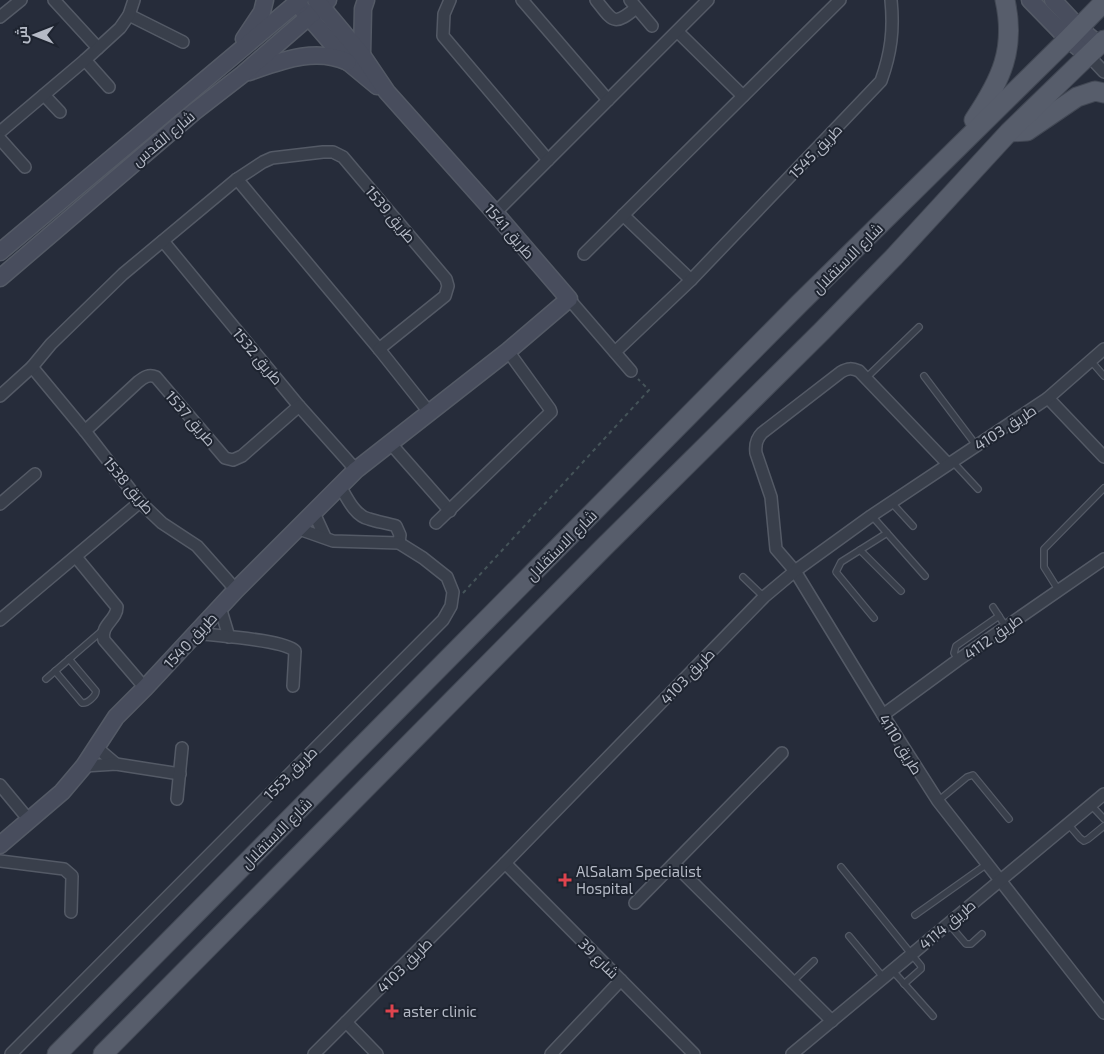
<svg xmlns="http://www.w3.org/2000/svg" width="1104" height="1054" viewBox="0 0 1104 1054" font-family="'Exo 2',Cairo,sans-serif">
<rect width="100%" height="100%" fill="#262c3a"/>
<g fill="none" stroke-linecap="round" stroke-linejoin="round">
<defs>
<g id="lane">
<polyline points="1091,361 1104,376"/>
<polyline points="924,376 976,445"/>
<polyline points="866,378 919,327"/>
<polyline points="952,461 978,489"/>
<polyline points="891,502 913,526"/>
<polyline points="872,516 925,576"/>
<polyline points="860,550 901,591"/>
<polyline points="743,577 764,597"/>
<polyline points="1059,591 1044,567 1044,549 1104,488"/>
<polyline points="993,607 1006,627"/>
<polyline points="874,618 836,572 841,562 887,533"/>
<polyline points="958,660 954,653 956,646 999,616"/>
<path d="M55,671L82,703C87,704 96,696 96,691L69,659"/>
<polyline points="46,679 104,629"/>
<polyline points="938,801 967,777 973,775 1009,819"/>
<polyline points="1091,805 1104,819"/>
<polyline points="1068,824 1080,838 1084,841 1088,839 1104,826"/>
<polyline points="841,867 921,966 921,969 904,984"/>
<polyline points="915,915 987,864"/>
<polyline points="948,923 966,944 971,944 982,934"/>
<polyline points="849,936 883,977"/>
<polyline points="892,970 933,1016"/>
<polyline points="792,982 814,961"/>
</g>
<g id="street">
<polyline points="54,0 98,48"/>
<polyline points="450,0 444,14 443,36 548,160"/>
<polyline points="522,0 608,100"/>
<path d="M596,0C613,21 613,27 636,8"/>
<polyline points="630,0 652,26"/>
<polyline points="129,15 183,42"/>
<polyline points="0,17 21,0"/>
<polyline points="678,32 743,96"/>
<polyline points="1089,56 1104,72"/>
<polyline points="85,60 109,87"/>
<polyline points="44,95 60,112"/>
<polyline points="0,132 85,60 120,28 129,15 134,0"/>
<polyline points="0,139 25,167"/>
<polyline points="237,179 379,349 429,412"/>
<polyline points="495,213 708,0"/>
<polyline points="623,215 691,280"/>
<polyline points="163,241 299,406 356,470"/>
<polyline points="584,254 840,0"/>
<polyline points="569,299 631,371"/>
<path d="M615,352L691,280L881,81C891,53 894,30 891,0"/>
<polyline points="32,367 85,431 140,502 162,523 197,546 236,590"/>
<polyline points="0,396 32,367 51,344 123,274 237,179 263,162 272,158 323,152 333,152 343,157 446,279 448,286 445,296 379,349"/>
<polyline points="1048,398 1104,457"/>
<path d="M85,431L138,382C144,377 149,374 156,377L225,458L233,460L242,456L299,406"/>
<polyline points="391,444 450,511"/>
<path d="M948,464L859,371C852,368 848,368 841,372L762,433C756,439 755,445 756,453L771,497L776,549L795,571L883,715L938,801L1104,1013"/>
<path d="M340,486C347,498 355,516 369,519C378,522 387,523 396,526L400,535L399,543"/>
<polyline points="0,504 35,474"/>
<polyline points="314,513 325,537"/>
<polyline points="436,523 551,412 550,409 508,351"/>
<path d="M76,557L117,607C117,620 100,625 104,640L145,688"/>
<polyline points="220,607 229,637"/>
<polyline points="0,620 140,502"/>
<path d="M195,633C215,636 283,639 295,651L293,686"/>
<polyline points="883,715 958,660 1104,559"/>
<polyline points="96,747 116,764"/>
<polyline points="84,766 116,764 180,774"/>
<polyline points="0,785 29,820"/>
<polyline points="177,799 182,748"/>
<polyline points="0,861 64,869 72,876 71,912"/>
<polyline points="505,863 694,1054"/>
<polyline points="674,864 832,1021"/>
<polyline points="635,903 782,753"/>
<polyline points="346,1022 377,1054"/>
<polyline points="11,1054 443,620 451,606 453,592 447,577 423,558 399,543 333,541 299,529"/>
<polyline points="314,1054 505,863 764,597 795,571 871,516 1048,398 1104,349"/>
<polyline points="551,1054 621,980"/>
<polyline points="792,1054 1104,794"/>
</g>
<g id="secondary">
<polyline points="1030,0 1068,39 1089,56"/>
<polyline points="1053,0 1079,28 1099,45"/>
<polyline points="302,9 348,62 377,86"/>
<polyline points="244,39 262,12 265,0"/>
<polyline points="362,55 363,9 366,0"/>
<path d="M249,72C281,61 315,47 348,62"/>
<polyline points="0,252 300,0"/>
<polyline points="0,278 194,112 243,74 328,0"/>
<polyline points="0,845 62,792 84,766 116,717 145,688 236,590 356,470 508,351 569,299 495,213 387,92 362,55 316,0"/>
</g>
<g id="primary">
<path d="M974,120C1001,80 1016,49 1005,0"/>
<polyline points="1010,132 1027,131 1077,97 1095,91 1104,93"/>
<polyline points="57,1054 799,304 1068,39 1104,2"/>
<polyline points="103,1054 603,548 822,331 894,257 1009,132 1104,40"/>
</g>
</defs>
<use href="#lane" stroke="#545a66" stroke-width="8"/>
<use href="#street" stroke="#545a66" stroke-width="14"/>
<use href="#secondary" stroke="#545a66" stroke-width="19"/>
<use href="#primary" stroke="#424854" stroke-width="21"/>
<polyline stroke="#455459" stroke-width="2" stroke-dasharray="4 4" stroke-linecap="butt" points="463,593 649,390 638,379"/>
<use href="#lane" stroke="#393f4b" stroke-width="5.5"/>
<use href="#street" stroke="#393f4b" stroke-width="11"/>
<use href="#secondary" stroke="#484d5d" stroke-width="16"/>
<use href="#primary" stroke="#575d6b" stroke-width="19"/>
</g>
<g fill="#e0444e" stroke="#1e2430" stroke-width="2">
<path d="M562.5 872.5h5v5h5v5h-5v5h-5v-5h-5v-5h5z"/>
<path d="M389.5 1003.5h5v5h5v5h-5v5h-5v-5h-5v-5h5z"/>
</g>
<g text-anchor="middle" dominant-baseline="central" stroke-width="4" stroke-linejoin="round" paint-order="stroke">
<g font-size="15" fill="#b5bac6" stroke="#1e2430">
<text transform="translate(163 138) rotate(-40)">شارع القدس</text>
<text transform="translate(815 151) rotate(-46)">طريق 1545</text>
<text transform="translate(391 214) rotate(50)">طريق 1539</text>
<text transform="translate(510 231) rotate(49)">طريق 1541</text>
<text transform="translate(847 258) rotate(-45)">شارع الاستقلال</text>
<text transform="translate(258 356) rotate(50)">طريق 1532</text>
<text transform="translate(191 418) rotate(49)">طريق 1537</text>
<text transform="translate(1005 427) rotate(-33)">طريق 4103</text>
<text transform="translate(129 485) rotate(50)">طريق 1538</text>
<text transform="translate(561 545) rotate(-45)">شارع الاستقلال</text>
<text transform="translate(993 636) rotate(-35)">طريق 4112</text>
<text transform="translate(190 640) rotate(-47)">طريق 1540</text>
<text transform="translate(687 676) rotate(-46)">طريق 4103</text>
<text transform="translate(901 744) rotate(58)">طريق 4110</text>
<text transform="translate(290 773) rotate(-45)">طريق 1553</text>
<text transform="translate(276 833) rotate(-45)">شارع الاستقلال</text>
<text transform="translate(947 924) rotate(-40)">طريق 4114</text>
<text transform="translate(599 958) rotate(45)">شارع 39</text>
<text transform="translate(404 965) rotate(-45)">طريق 4103</text>
</g>
<g font-size="15" fill="#b5bac6" stroke="#1e2430" text-anchor="start">
<text x="576" y="871">AlSalam Specialist<tspan x="576" dy="17">Hospital</tspan></text>
<text x="403" y="1011">aster clinic</text>
</g>
</g>
<g transform="translate(35 35) rotate(270)" stroke="#1e2430" stroke-width="4" paint-order="stroke">
<path d="M0-4L9 19L0 12L-9 19Z" fill="#b5bac6"/>
<text y="-8" font-size="14" font-weight="bold" text-anchor="middle" fill="#b5bac6">ش</text>
</g>
</svg>
